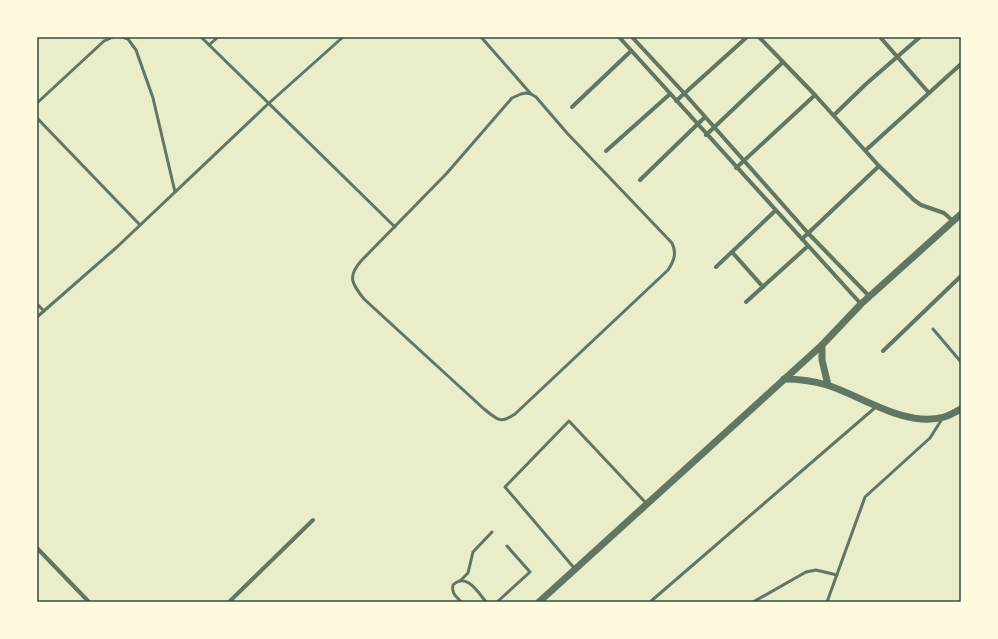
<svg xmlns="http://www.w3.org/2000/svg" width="998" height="639" viewBox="0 0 998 639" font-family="Rubik,sans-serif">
<rect width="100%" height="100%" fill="#e9edc9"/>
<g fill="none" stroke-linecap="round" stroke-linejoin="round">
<g stroke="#617663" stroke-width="3">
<polyline points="122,37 128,39 136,50 153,98 175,192"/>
<polyline points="201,37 395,227"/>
<polyline points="481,37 531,94"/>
<polyline points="209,45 218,37"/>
<path d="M526,93L531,94L536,97L567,133L672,243C677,253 674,261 668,270L515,414C500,424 498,420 484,409L364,299C352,284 347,277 361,261L447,173L512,98L521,94Z"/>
<polyline points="37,103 104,41 113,37"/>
<polyline points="37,118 140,225"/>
<polyline points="37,304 44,311"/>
<polyline points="37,317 117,247 268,104 343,37"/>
<polyline points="933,329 961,362"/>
<polyline points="575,569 505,487 569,421 646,503"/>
<polyline points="460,581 468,573 473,552 492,532"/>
<path d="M461,602C456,596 451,593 453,585C466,572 478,592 486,602"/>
<polyline points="497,602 530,572 507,546"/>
<polyline points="650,602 877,406"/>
<polyline points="753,602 806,572 816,570 837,575"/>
<polyline points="827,602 865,497 930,438 942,419"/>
</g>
<g stroke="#617663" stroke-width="4">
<polyline points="619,37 861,304"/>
<polyline points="632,37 684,93 808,233 870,297"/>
<polyline points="759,37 815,95 879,166 914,200 921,205 944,213 953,221"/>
<polyline points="880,37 929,93"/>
<polyline points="676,101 747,37"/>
<polyline points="572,107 631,51"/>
<polyline points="834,115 866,84 920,37"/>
<polyline points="706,135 783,62"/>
<polyline points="866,150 961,64"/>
<polyline points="606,151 670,94"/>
<polyline points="736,168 815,95"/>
<polyline points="640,180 705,117"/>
<polyline points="802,239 879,166"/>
<polyline points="732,252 763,287"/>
<polyline points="716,267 775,211"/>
<polyline points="746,302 808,246"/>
<polyline points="883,351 961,276"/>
<polyline points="37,548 89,602"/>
<polyline points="229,602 313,520"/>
</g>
<g stroke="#617663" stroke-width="7">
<polyline points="822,345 822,360 828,385"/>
<path d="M784,379C799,379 813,381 827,385C862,396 905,428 944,417C950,415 955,412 961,409"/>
<polyline points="539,602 822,345 861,304 961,214"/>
</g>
</g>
<rect width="998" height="639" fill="none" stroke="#fefae0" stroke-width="76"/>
<rect x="38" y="38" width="922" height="563" fill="none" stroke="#344e41" stroke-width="1.5"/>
</svg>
